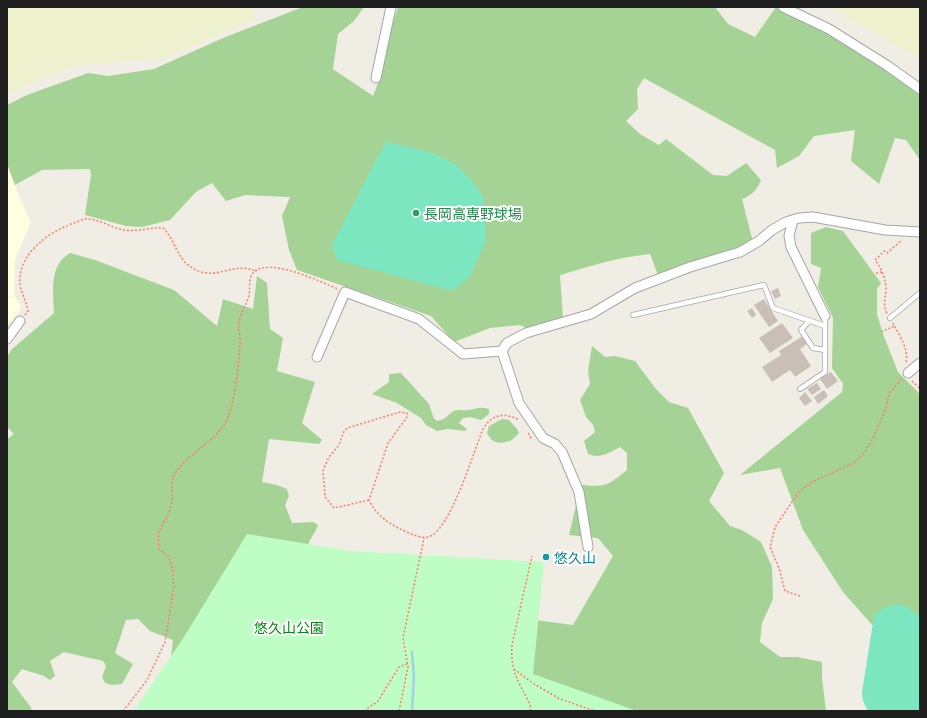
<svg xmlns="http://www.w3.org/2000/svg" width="927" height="718" viewBox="0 0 927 718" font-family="'Noto Sans','Noto Sans JP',sans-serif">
<rect width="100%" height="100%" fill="#f0ede4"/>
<polygon fill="#feffde" points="7,164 19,196 31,222 15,260 14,295 21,306 19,312 7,325"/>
<g fill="#edf1ce">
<polygon points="7,7 251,7 256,18 166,57 82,65 65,69 7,94"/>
<polygon points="830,7 920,7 920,59 842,14"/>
</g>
<g fill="#a5d395">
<path d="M303,7H364L354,21L338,34L333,69L373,96C386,67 387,36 398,7H715L728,24L755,37L776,7L826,32L877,63L920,93V160L906,140L895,138L879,184L851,161L855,130L814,136L799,156L777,168L775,150L644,78L637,89L638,109L626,121L640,134L659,145L666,139L713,175L727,176L746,163L761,180C758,189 751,196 742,199L753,242L658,275L650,254C619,257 590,266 560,275L563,318L528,329L520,325L490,328L454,342L431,316L297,270L289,250L282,216L290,197L245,195L226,201L212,183L196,192L170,220L142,227L126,226L85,215L91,175L90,169L42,170L15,185L7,164V105L27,95L88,73L108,76L154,69L223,38Z"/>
<polygon points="826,227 843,231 881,283 877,289 877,314 883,334 898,372 920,394 920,642 874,627 843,592 803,530 780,468 740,475 842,392 843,384 832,368 833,318 818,287 821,268 811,264 811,233"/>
<path d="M70,253L95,260L174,290L217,326L223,299L253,309L257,276L267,283L270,329L283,338L277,371L315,382L302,423L322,440L319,444L269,439L262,482L277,485L287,489L289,496L285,505L292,523L313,522L318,525C315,534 309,539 307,548L170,665L173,640L150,631L138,619L126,620L115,653L133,664L122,684L112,685L105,683L102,677L106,666L103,661L64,652L50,661L55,676L50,680L44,676L22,669L12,682L32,709L28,711H7V439L14,434L7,427V357L11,350L54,313C53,293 49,265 70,253Z"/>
<path d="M592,346L605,357L615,356L635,361L656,389L669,402L688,408L724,473L709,501L730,526L742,530L761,542L772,567L773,599L762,623L760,642L780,657H797L822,662V678L826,711H414L535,620L573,625L613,556L598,538L569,535L581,485C606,487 607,486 627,470V453L620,447C609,453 600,459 588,454L584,441L595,432L593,425L586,417L580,400L590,384L588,371Z"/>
<path d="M401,373L429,404L434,419L438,421C449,418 447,414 454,411C458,409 462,411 467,410C476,409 480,406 489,409V414L481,420L470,417L463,418L459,423L467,429L465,431L448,429L437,431L426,425L421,418L397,403L372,394L389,382V374Z"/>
<path d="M502,419L509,420L517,429L519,433L512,440C500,444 493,445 487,433L489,426Z"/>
</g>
<polygon fill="#befec5" points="247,534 351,551 544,562 533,674 637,711 134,711 184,637"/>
<g fill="#7ce6c0">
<polygon points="388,142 433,153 458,166 473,182 483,197 486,241 470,276 453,291 337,260 332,245 385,143"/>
<polygon points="898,604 907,607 920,616 919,709 918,711 868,711 863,701 862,692 874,616 883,608"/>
</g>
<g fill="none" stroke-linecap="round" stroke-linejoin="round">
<polyline stroke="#a1d1e2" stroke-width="2.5" points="412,711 414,677 412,652"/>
</g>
<g fill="#c9bfb7">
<polygon points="778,288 781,296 775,299 771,291"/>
<polygon points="764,299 778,321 769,327 754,305"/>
<polygon points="752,308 756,315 752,318 747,311"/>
<polygon points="782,323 793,338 770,353 759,338"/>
<polygon points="803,336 808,343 800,349 811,366 795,377 790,370 772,382 762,367 781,355 779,351"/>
<polygon points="831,372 838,381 827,389 820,379"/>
<polygon points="817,383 821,389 812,395 807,389"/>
<polygon points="824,390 828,396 818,404 814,397"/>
<polygon points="805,392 812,401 805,406 799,398"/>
</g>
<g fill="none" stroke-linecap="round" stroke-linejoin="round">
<defs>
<g id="lane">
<polyline points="633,315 764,285 773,308 825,326"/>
<polyline points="890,318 920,293"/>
<polyline points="809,321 801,330 813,348 825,350"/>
<polyline points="800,389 825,372 825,316"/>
</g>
<g id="street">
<polyline points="783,7 829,29 888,66 920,89"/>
<polyline points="376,78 391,7"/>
<polyline points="793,220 789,236 791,247 825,316"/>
<polyline points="7,339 20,321"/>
<polyline points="317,357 345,292 419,319 463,354 502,351"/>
<polyline points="908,373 920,363"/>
<polyline points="588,547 579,492 562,452 555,444 543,438 519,403 502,351 507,343 526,333 591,314 635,288 690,267 740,252 759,241 772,230 786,222 799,218 813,217 885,230 920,232"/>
</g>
</defs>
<use href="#lane" stroke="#a6a6a6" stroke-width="6"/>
<use href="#street" stroke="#a6a6a6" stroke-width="11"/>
<g stroke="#ff7b66" stroke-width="1.5" stroke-dasharray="2 2" stroke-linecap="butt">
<polyline points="876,273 882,272"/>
<path d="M887,313C882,305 886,297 886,287C885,277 881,268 875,260L884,251L887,253L902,240"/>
<path d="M25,315L28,311C26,298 18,290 20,276C23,249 54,229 77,222C81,220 85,218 89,219C101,220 112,228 124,230C137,232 150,227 163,228C174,238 176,255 187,264C213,286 231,260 255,271"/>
<path d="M893,323C899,335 909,349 906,362"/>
<polyline points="881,332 894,326"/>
<polyline points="912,381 920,389"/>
<polyline points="528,433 531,438 533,438"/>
<path d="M369,500L334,508L325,497L323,470L329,457L339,445L343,433L347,428L400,412L407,413V417L388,443L369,500C375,514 388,523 402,530C410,533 420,539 428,537C450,532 474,450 483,429C492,414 504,412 519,420"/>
<polyline points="800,596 785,591 779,568 770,547 775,527 798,493 812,482 854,463 865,452 873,438 886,408 889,394 902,378"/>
<polyline points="514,669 534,684 560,699 595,711"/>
<path d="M123,711L147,680L165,642L174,587L172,566L169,557L159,549C156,528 163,527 170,510C175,497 168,484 176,472C191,450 221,440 229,414C236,394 239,363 240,342C240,335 238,327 239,321C241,312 247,304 249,295C251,287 247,279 254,272C270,257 321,282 338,289"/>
<polyline points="364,711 378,701 399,667 407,664"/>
<polyline points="399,711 408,667 403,638 424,538"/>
<path d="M531,711L530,704C519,683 510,671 512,645L532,556"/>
</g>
<use href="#lane" stroke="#fff" stroke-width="4.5"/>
<use href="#street" stroke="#fff" stroke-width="9"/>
</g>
<circle fill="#2e9e5b" stroke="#fff" stroke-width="1.5" cx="416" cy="213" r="4"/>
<circle fill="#0f9aa8" stroke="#fff" stroke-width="1.5" cx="546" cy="557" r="4"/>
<g text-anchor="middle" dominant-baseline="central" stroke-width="4" stroke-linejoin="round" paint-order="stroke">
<g font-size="14" fill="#27864d" stroke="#fff" text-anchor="start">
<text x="424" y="213">長岡高専野球場</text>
</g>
<g font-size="14" fill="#0d838f" stroke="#fff" text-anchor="start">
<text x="554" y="557">悠久山</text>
</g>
<g font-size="14" fill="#028712" stroke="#fff">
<text x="289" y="627">悠久山公園</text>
</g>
</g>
<rect width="927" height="718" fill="none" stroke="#1f1f1f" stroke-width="16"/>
</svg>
